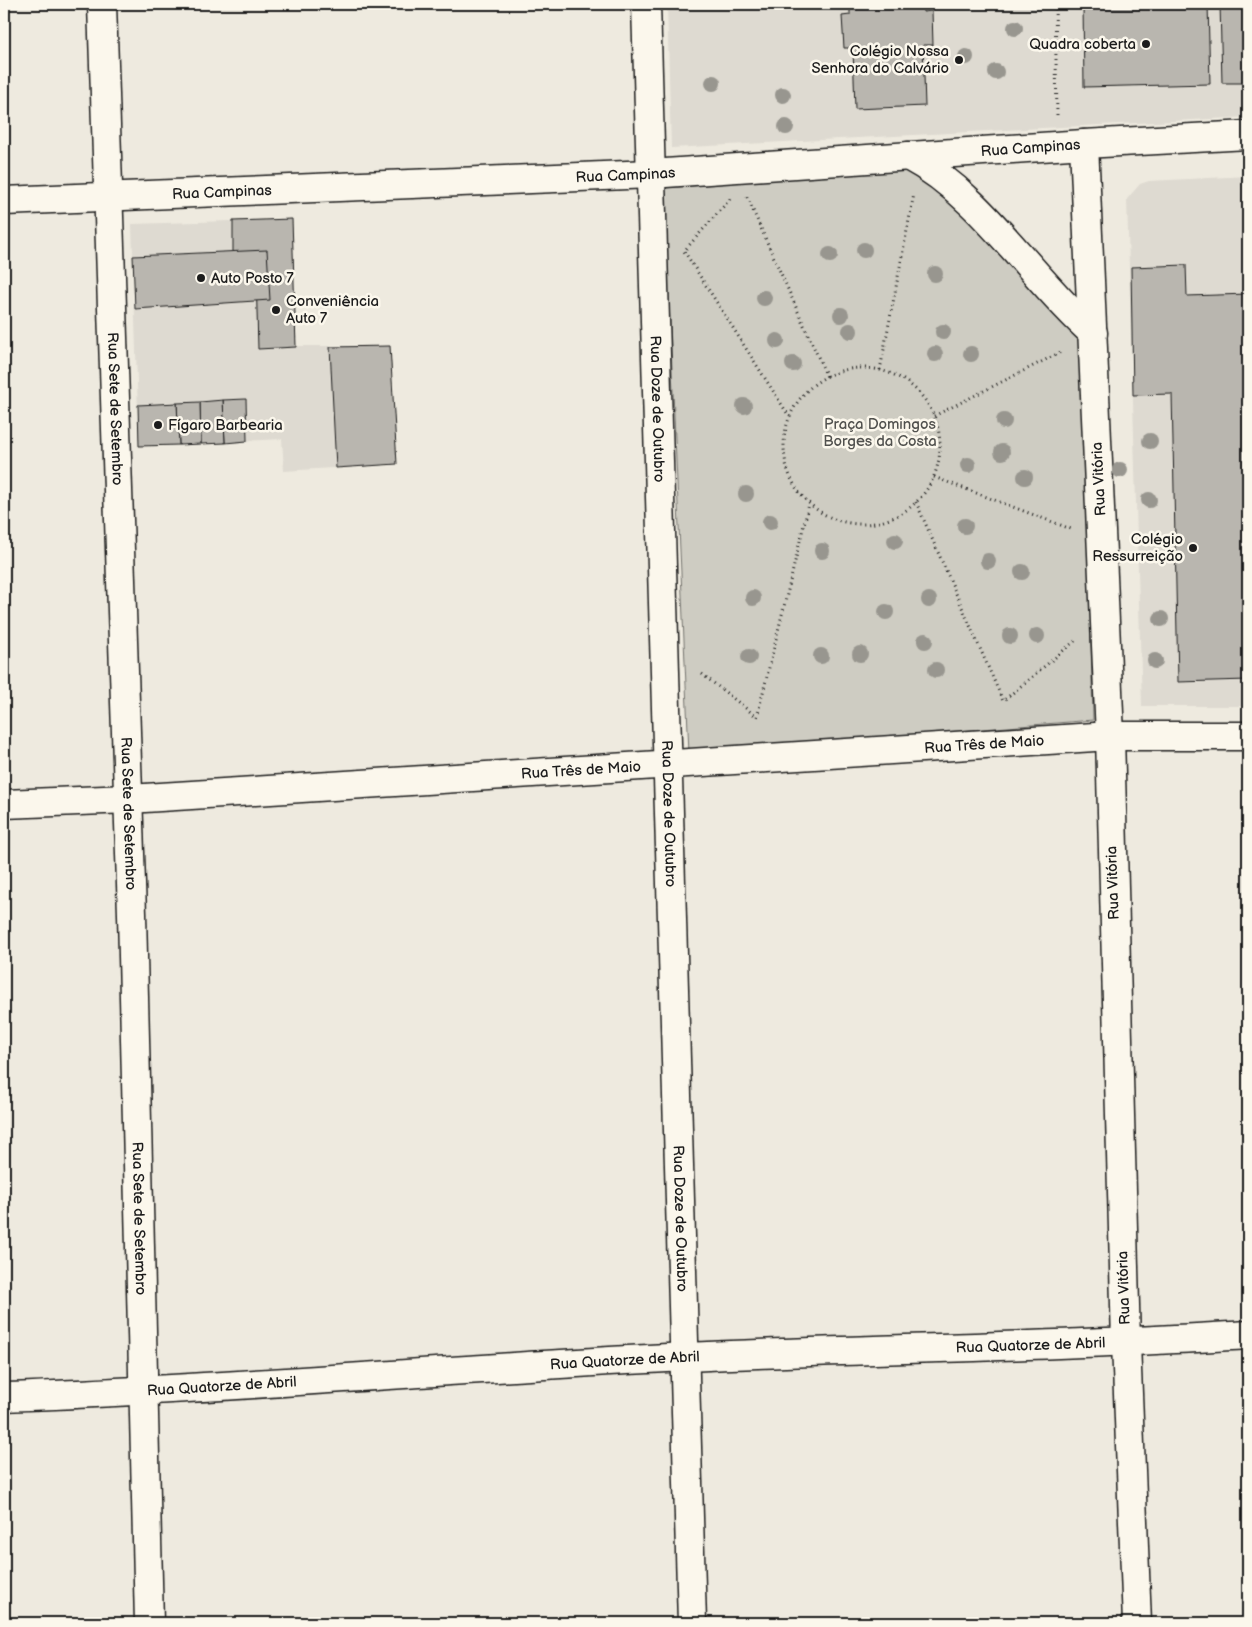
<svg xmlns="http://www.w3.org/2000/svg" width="1252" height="1627" viewBox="0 0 1252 1627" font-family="'Balsamiq Sans',sans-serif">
<rect width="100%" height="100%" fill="#eeeadf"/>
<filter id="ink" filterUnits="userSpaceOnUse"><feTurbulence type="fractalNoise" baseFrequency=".02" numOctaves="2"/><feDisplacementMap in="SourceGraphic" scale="10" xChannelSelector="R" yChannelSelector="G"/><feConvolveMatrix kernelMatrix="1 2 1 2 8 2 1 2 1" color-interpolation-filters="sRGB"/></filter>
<g filter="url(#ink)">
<g fill="#dedad1">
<polygon points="667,4 1248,4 1248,117 671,148"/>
<polygon points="1248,176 1248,706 1142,706 1127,199 1140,184 1149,181"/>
<polygon points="292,219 296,346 390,346 397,464 284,471 282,439 139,446 132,224"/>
</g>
<polygon fill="#ceccc2" stroke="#75746f" points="913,169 941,187 1083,341 1093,720 689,753 664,188"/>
<g fill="#b9b6af" stroke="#1c1c1c">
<polygon points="850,4 923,4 923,12 932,11 933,45 923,45 925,106 855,109 853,48 844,48 842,16 850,15"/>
<polygon points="1083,4 1208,4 1210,84 1084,87"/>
<polygon points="1220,4 1248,4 1248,83 1222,83"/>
<polygon points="292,219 296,347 258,349 256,272 233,274 233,221"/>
<polygon points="267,250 270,300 135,309 133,256"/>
<polygon points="1186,265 1187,296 1248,294 1248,680 1178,682 1172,394 1133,395 1131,267"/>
<polygon points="390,346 397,464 336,468 330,347"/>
<polygon points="246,399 247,441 225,443 223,400"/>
<polygon points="223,400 225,443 201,444 200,402"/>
<polygon points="200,402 201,444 179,445 177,403"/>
<polygon points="177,403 179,445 139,446 138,405"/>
</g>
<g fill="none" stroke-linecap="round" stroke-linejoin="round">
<defs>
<g id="street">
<path d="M908,156C982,195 1030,277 1093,333"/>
<path id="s1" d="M4,201L651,174L1084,144"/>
<polyline points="1137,1623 1126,1343 1110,736 1248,736"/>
</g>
<g id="secondary">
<path id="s2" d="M102,4L132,914L149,1623"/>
<path id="s3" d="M646,4L692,1623"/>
<path id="s4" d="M4,804L129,799L1110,736L1084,144L1248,135"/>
<path id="s5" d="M4,1397C231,1389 458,1368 685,1357C873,1348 1061,1347 1248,1335"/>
</g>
</defs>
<use href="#street" stroke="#1c1c1c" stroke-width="31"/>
<use href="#secondary" stroke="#1c1c1c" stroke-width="31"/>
<g stroke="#1c1c1c" stroke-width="3" stroke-dasharray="1 4" stroke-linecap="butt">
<polyline points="1055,4 1057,115"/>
<polyline points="747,197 827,377"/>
<polyline points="730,199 684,251 789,416"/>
<circle cx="862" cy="446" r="78"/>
<polyline points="880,370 914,194"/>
<polyline points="934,416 1063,351"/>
<polyline points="934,477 1071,529"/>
<polyline points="916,502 1003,701 1076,640"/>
<polyline points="702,674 757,717 809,504"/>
</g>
<use href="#street" stroke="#fbf7ec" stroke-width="28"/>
<use href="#secondary" stroke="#fbf7ec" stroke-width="28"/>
</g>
<g fill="#98968f">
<circle cx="1015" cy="28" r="8"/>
<circle cx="966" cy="57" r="8"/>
<circle cx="996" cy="72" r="8"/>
<circle cx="713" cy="83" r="8"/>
<circle cx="783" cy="95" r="8"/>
<circle cx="786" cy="127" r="8"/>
<circle cx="864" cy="250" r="8"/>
<circle cx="830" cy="255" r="8"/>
<circle cx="935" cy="274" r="8"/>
<circle cx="764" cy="298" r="8"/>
<circle cx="841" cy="315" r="8"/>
<circle cx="850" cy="331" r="8"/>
<circle cx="943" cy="332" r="8"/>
<circle cx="777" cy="341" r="8"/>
<circle cx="935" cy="354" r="8"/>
<circle cx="971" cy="354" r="8"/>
<circle cx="793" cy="364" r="8"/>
<circle cx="744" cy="406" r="8"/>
<circle cx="1004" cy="421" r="8"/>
<circle cx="1150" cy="441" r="8"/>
<circle cx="1002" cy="452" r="8"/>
<circle cx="968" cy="465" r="8"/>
<circle cx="1120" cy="470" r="8"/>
<circle cx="1025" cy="477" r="8"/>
<circle cx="746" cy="494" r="8"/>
<circle cx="1149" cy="500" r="8"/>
<circle cx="770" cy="522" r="8"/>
<circle cx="965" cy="526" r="8"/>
<circle cx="895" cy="541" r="8"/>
<circle cx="822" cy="551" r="8"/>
<circle cx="988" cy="561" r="8"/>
<circle cx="1022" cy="572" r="8"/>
<circle cx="753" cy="598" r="8"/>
<circle cx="929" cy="600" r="8"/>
<circle cx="886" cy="612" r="8"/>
<circle cx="1161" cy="619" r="8"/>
<circle cx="1010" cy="636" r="8"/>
<circle cx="1037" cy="636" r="8"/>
<circle cx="925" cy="641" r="8"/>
<circle cx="860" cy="654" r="8"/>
<circle cx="821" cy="656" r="8"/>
<circle cx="749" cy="657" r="8"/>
<circle cx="1155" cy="661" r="8"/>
<circle cx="936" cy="670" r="8"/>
</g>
</g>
<g fill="#1c1c1c" stroke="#fbf7ec" stroke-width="2">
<circle cx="1146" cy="44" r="5"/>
<circle cx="959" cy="60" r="5"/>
<circle cx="201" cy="278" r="5"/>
<circle cx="276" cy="310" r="5"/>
<circle cx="158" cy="425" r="5"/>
<circle cx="1193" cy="548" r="5"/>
</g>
<g text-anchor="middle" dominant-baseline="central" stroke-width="5" stroke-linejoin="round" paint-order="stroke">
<g font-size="15" fill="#1c1c1c" stroke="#fbf7ec" text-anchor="end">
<text x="1136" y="44">Quadra coberta</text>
<text x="949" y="51">Colégio Nossa<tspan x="949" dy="17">Senhora do Calvário</tspan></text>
<text x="211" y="278" text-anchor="start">Auto Posto 7</text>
<text x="286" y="301" text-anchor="start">Conveniência<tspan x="286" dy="17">Auto 7</tspan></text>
<text x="168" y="425" text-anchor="start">Fígaro Barbearia</text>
<text x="1183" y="539">Colégio<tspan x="1183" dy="17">Ressurreição</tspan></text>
</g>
<g font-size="15" fill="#1c1c1c" stroke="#fbf7ec">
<text stroke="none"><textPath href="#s1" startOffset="1028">Rua Campinas</textPath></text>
<text stroke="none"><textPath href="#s1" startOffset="622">Rua Campinas</textPath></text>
<text stroke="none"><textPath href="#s1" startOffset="218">Rua Campinas</textPath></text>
<text stroke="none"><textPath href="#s2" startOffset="405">Rua Sete de Setembro</textPath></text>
<text stroke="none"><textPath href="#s3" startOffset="405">Rua Doze de Outubro</textPath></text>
<text transform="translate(1099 479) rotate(-93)">Rua Vitória</text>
<text stroke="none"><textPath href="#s4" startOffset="982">Rua Três de Maio</textPath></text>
<text stroke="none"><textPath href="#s4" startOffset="578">Rua Três de Maio</textPath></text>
<text stroke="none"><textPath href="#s2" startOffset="810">Rua Sete de Setembro</textPath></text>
<text stroke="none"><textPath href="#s3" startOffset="810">Rua Doze de Outubro</textPath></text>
<text transform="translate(1113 883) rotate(-92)">Rua Vitória</text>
<text stroke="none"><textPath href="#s2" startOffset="1215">Rua Sete de Setembro</textPath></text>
<text stroke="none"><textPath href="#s3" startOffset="1215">Rua Doze de Outubro</textPath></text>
<text transform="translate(1124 1288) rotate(-92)">Rua Vitória</text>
<text stroke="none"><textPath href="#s5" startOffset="1028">Rua Quatorze de Abril</textPath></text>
<text stroke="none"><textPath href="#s5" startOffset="622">Rua Quatorze de Abril</textPath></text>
<text stroke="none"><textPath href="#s5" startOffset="218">Rua Quatorze de Abril</textPath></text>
</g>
<g font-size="15" fill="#51514e" stroke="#fbf7ec">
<text x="880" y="424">Praça Domingos<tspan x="880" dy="17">Borges da Costa</tspan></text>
</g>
</g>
<rect width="1252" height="1627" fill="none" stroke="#fbf7ec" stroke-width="20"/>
<rect x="10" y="10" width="1232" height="1607" fill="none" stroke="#1c1c1c" stroke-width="2" filter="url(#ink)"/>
</svg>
